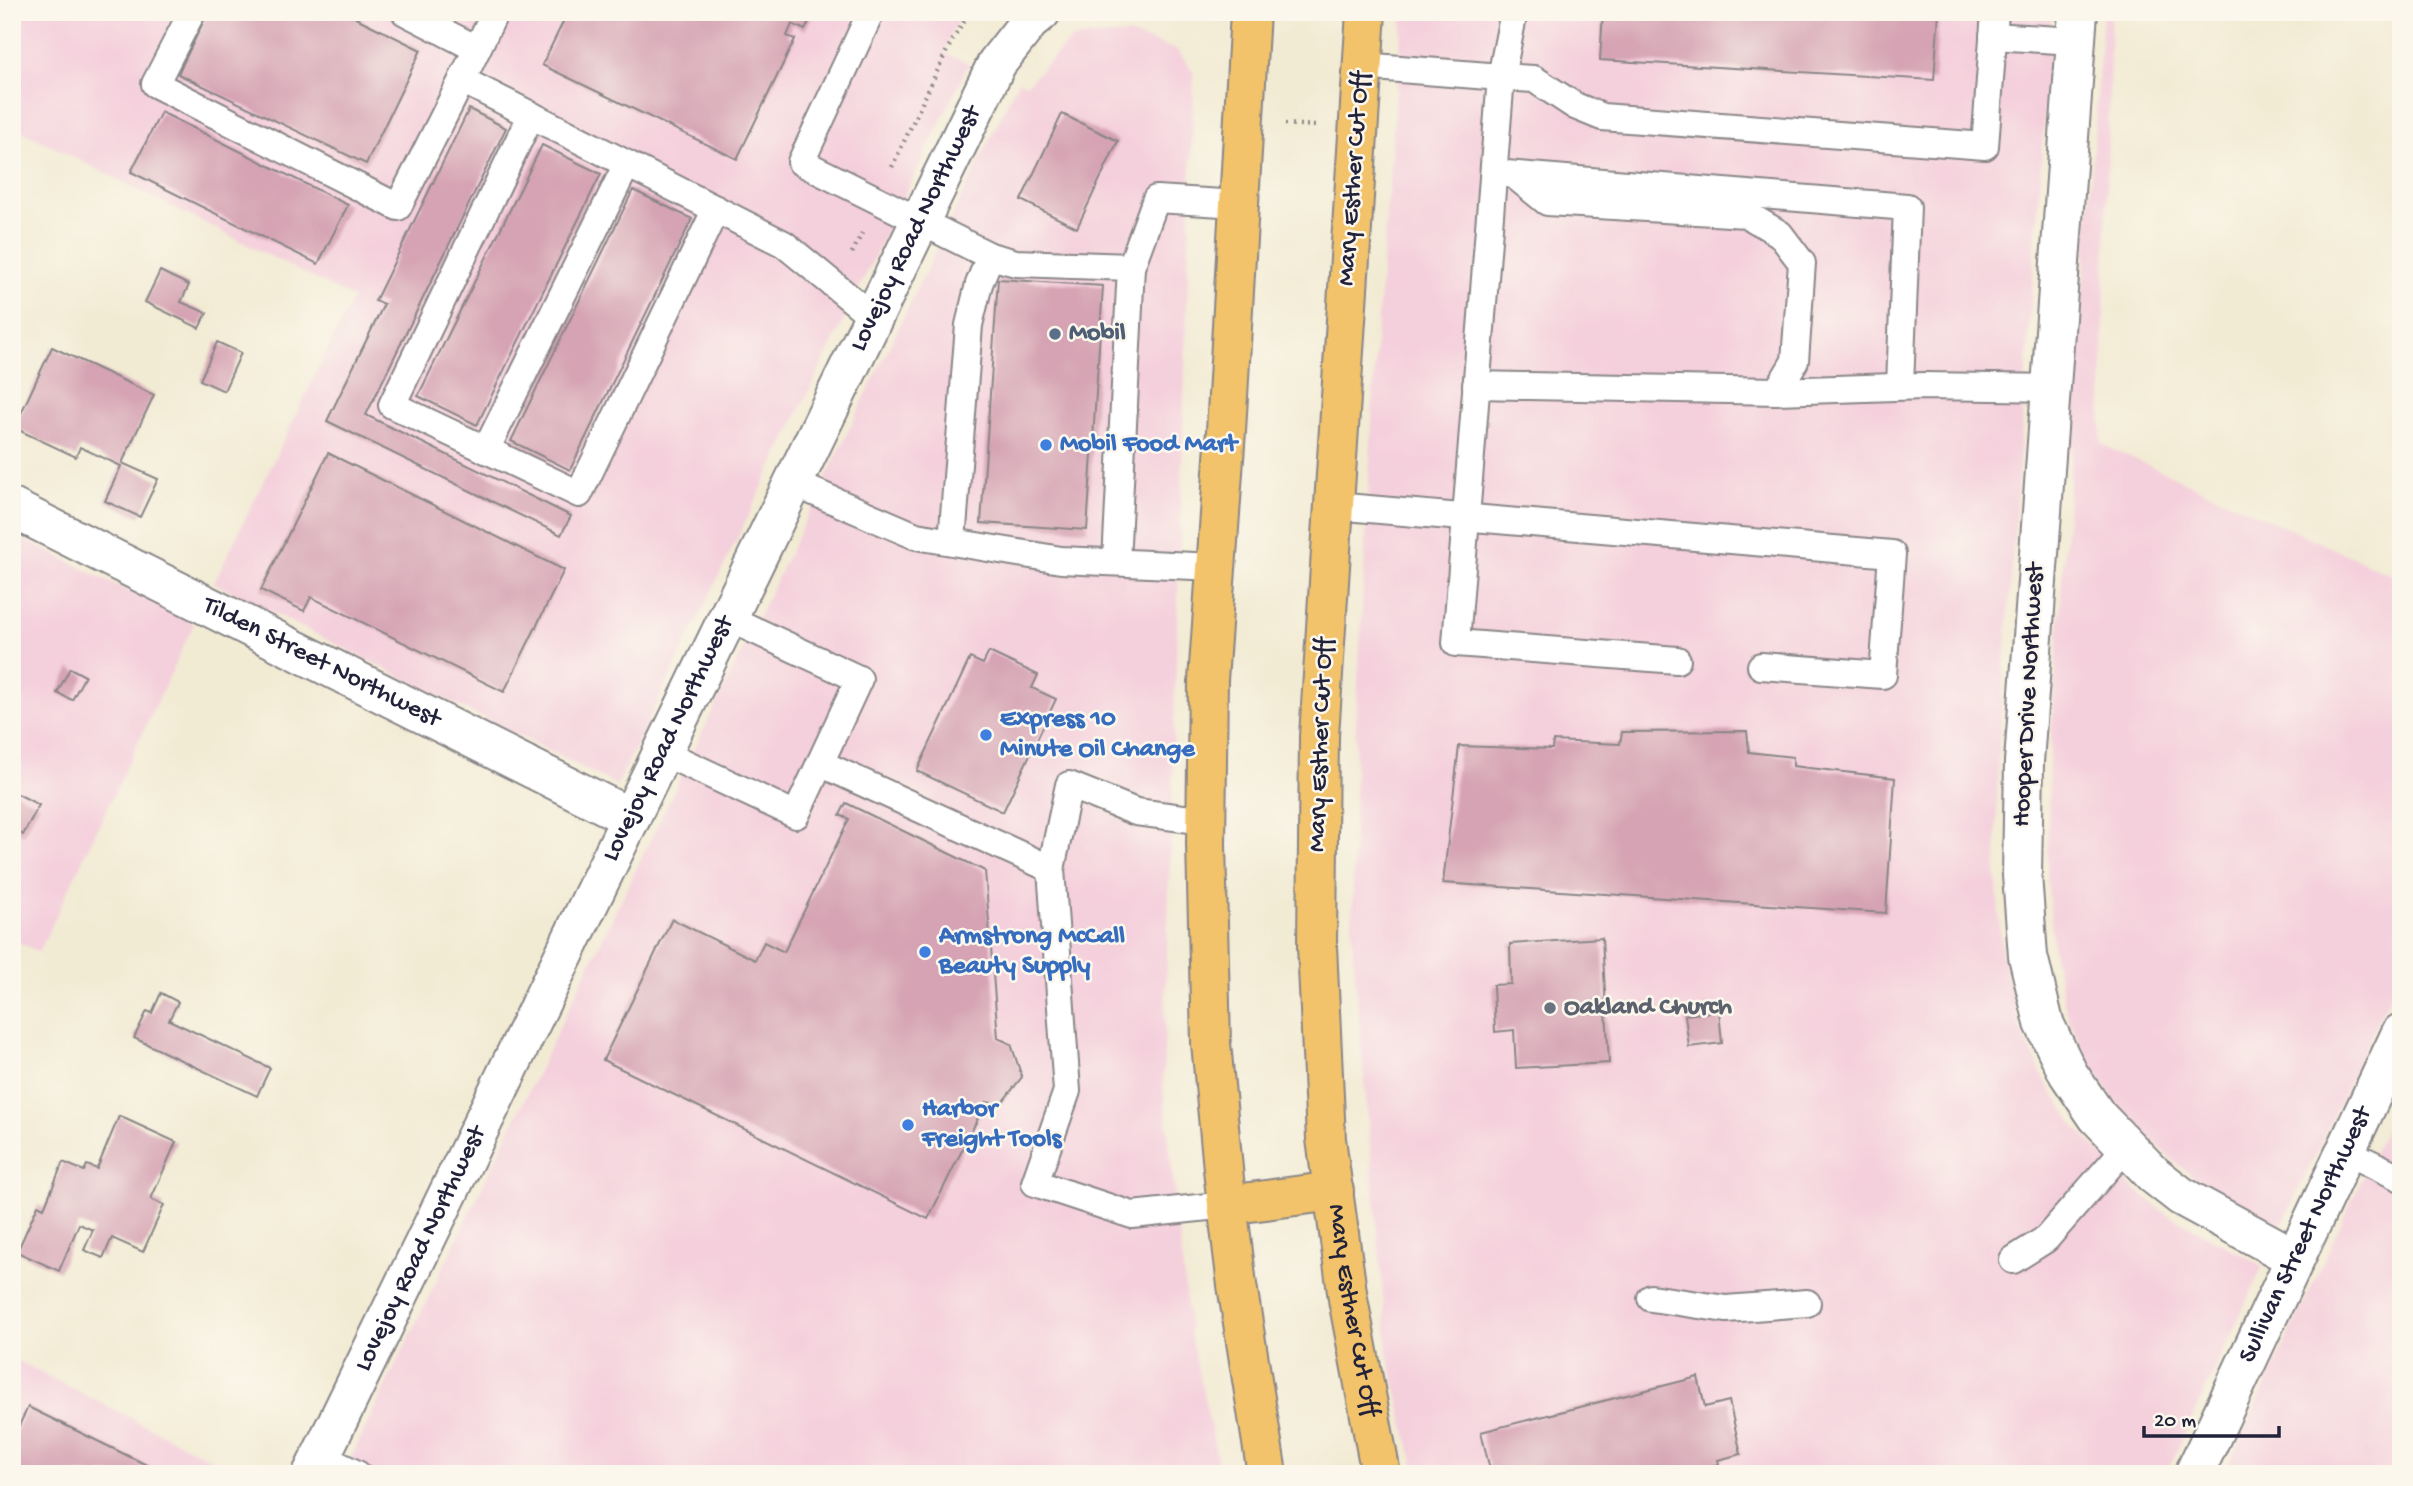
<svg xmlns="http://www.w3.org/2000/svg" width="2413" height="1486" viewBox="0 0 2413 1486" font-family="'Gochi Hand',sans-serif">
<rect width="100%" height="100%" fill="#fbf7ec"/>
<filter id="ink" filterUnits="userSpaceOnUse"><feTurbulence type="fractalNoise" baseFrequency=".0143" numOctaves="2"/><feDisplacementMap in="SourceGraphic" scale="14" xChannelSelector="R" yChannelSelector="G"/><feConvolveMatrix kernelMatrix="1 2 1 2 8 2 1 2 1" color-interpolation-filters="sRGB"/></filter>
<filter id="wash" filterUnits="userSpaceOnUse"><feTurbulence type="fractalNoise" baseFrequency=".00686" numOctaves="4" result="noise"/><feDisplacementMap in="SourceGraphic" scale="28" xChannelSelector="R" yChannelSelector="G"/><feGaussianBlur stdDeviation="1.57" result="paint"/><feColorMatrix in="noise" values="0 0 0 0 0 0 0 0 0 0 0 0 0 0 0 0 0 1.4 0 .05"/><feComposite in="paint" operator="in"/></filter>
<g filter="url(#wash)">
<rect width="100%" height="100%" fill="#f2ebd4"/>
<g fill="#f4cfdc">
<polygon points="12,12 961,12 944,53 969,63 617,785 214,583 353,298 12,126"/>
<polygon points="1403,12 2052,12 1998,757 1996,874 2002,955 2019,1025 2045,1081 2075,1126 2135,1189 2165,1213 2263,1266 2166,1474 1416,1474 1388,1354 1352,938 1356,720 1377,327"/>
<polygon points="2103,12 2111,12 2101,444 2401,579 2401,972 2282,1225 2194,1177 2171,1159 2117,1104 2091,1064 2068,1018 2054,955 2047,876 2049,765"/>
<polygon points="1129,34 1177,50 1194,73 1163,1086 1190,1334 1221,1474 343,1474 1018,81 1027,84 1073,38"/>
<polygon points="12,533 194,624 39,952 12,939"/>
<polygon points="2401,1095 2401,1474 2224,1474"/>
<polygon points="12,1358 241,1474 12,1474"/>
</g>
<g id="blocks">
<g fill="#d5a3b3">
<polygon points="208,12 344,12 421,50 366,164 178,74"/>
<polygon points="568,12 814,12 805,30 792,24 787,36 795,39 737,159 542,65"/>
<polygon points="1603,12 1939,12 1934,80 1600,60"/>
<polygon points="469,109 506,128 366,415 571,516 561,535 327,421 384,304 375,301"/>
<polygon points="161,112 348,205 318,264 131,172"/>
<polygon points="1062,114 1118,141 1077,228 1021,200"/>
<polygon points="542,145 601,174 477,425 418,396"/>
<polygon points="633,190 692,219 570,470 511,441"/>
<polygon points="160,271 189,285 181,302 207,313 199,328 145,302"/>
<polygon points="998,279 1103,286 1087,530 981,523"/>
<polygon points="217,342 241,353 224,391 200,380"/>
<polygon points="52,347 154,395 122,463 158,479 140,517 105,501 121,466 80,447 76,457 14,428"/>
<polygon points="328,453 564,570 504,692 311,597 304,611 261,590"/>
<polygon points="989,652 1038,675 1032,688 1056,699 1003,812 917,771 970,658 983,664"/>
<polygon points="70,668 85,676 72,700 57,693"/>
<polygon points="1747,731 1749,752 1793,757 1793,766 1895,778 1886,913 1443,883 1459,746 1552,749 1553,741 1620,744 1622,732"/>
<polygon points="12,791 39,805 23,835 12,829"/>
<polygon points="846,803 985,871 998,1038 1011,1044 1022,1077 1000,1105 986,1102 928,1219 603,1060 672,919 755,960 764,942 784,952 849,819 840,815"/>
<polygon points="1602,938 1609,1063 1516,1068 1514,1030 1495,1032 1493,985 1511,984 1510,944"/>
<polygon points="161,993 178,1002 169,1020 270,1068 257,1096 134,1038 147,1011 152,1013"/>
<polygon points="1719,1011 1722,1043 1689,1047 1685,1015"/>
<polygon points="119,1116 176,1142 151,1199 164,1205 143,1252 112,1238 103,1258 84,1250 93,1230 79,1224 59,1271 17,1252 38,1205 44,1208 63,1162 84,1171 87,1165 97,1169"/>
<polygon points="1698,1377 1705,1407 1729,1401 1741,1454 1718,1460 1719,1464 1682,1474 1491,1474 1481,1432"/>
<polygon points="28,1407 165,1474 12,1474 12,1440"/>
</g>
</g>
</g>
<g filter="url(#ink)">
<use href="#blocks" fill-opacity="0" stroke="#8a8688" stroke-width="2"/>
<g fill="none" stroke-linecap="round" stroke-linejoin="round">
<defs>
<g id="service">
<polyline points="192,12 155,84 398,207 462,80"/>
<polyline points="405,12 477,49"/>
<polyline points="495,12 462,80 784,244 873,317"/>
<polyline points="871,12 801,162 990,256 1016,263 1131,267"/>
<polyline points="1514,12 1501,77 1534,79 1575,106 1602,117 1985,146 1995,12"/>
<polyline points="1993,36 2075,41"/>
<polyline points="1362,66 1501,77 1456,643 1677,660"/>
<polyline points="531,115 392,405 579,494 716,209"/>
<polyline points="1494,173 1907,207 1900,386"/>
<polyline points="1514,175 1547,202 1746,214 1780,234 1802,263 1795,361 1777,391"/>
<polyline points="1476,385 1777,391 1924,386 2050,388"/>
<polyline points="486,450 627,164"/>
<polyline points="793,483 916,536 1061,560 1216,567"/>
<polyline points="1334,506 1892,554 1883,675 1761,666"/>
<polyline points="952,541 969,325 979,284 990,256"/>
<polyline points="1116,562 1131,267 1156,199 1239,204"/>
<polyline points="662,752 796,815 859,679 728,618"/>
<polyline points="820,763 1051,869"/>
<polyline points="1206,821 1136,812 1069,785 1051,869 1067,1091 1035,1183 1132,1215 1227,1205"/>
<polyline points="2345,1151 2401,1178"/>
<polyline points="2013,1260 2046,1239 2127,1146"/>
<polyline points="1651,1298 1726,1309 1807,1303"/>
<polyline points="320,1456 357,1474"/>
</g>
<g id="minor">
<polyline points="2078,12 2024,762 2022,875 2028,956 2044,1023 2068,1073 2097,1116 2154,1175 2181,1196 2295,1258"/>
<path id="s1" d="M12,508L631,818"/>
<path id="s2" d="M2194,1474L2401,1033"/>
</g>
<g id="tertiary">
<path id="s3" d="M312,1474L997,63L1029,22L1041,12"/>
</g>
<g id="primary">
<polyline points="1250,12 1226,431 1208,680 1206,844 1211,1043 1224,1179 1237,1285 1267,1474"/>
<path id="s4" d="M1366,12L1319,736L1317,946L1326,1139L1348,1299L1381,1474"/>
<polyline points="1227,1205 1334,1191"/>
</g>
</defs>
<use href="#service" stroke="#8a8688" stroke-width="30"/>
<use href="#minor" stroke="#8a8688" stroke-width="42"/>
<use href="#tertiary" stroke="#8a8688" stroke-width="42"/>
<use href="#primary" stroke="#8a8688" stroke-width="42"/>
<g stroke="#8a8688" stroke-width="4.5" stroke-dasharray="2 5" stroke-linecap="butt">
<polyline points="1285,124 1318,126"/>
<polyline points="892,167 948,48 970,12"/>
<polyline points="852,253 862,233"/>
</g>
<use href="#service" stroke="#fff" stroke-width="26"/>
<use href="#minor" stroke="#fff" stroke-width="38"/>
<use href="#tertiary" stroke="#fff" stroke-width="38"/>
<use href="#primary" stroke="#f2c36a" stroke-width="38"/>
</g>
</g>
<circle fill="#5c6f8a" stroke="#fbf7ec" stroke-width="2.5" cx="1055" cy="334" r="7"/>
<g fill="#3f7fe0" stroke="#fbf7ec" stroke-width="2.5">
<circle cx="1046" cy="445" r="7"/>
<circle cx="986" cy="735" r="7"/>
<circle cx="925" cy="952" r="7"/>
<circle cx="908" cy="1125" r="7"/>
</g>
<circle fill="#6b7280" stroke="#fbf7ec" stroke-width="2.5" cx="1550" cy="1008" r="7"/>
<g text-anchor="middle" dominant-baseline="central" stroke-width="5" stroke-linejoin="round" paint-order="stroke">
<g font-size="26" fill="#22223b" stroke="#fbf7ec">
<text transform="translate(1355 179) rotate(-86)">Mary Esther Cut Off</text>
<text stroke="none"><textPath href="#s3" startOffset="1384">Lovejoy Road Northwest</textPath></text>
<text stroke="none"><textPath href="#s1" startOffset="346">Tilden Street Northwest</textPath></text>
<text transform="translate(2030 695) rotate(-87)">Hooper Drive Northwest</text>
<text stroke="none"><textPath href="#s3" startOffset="817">Lovejoy Road Northwest</textPath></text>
<text transform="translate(1322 745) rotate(-88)">Mary Esther Cut Off</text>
<text stroke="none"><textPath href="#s2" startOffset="264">Sullivan Street Northwest</textPath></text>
<text stroke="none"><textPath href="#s3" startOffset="250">Lovejoy Road Northwest</textPath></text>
<text stroke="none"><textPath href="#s4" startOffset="1302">Mary Esther Cut Off</textPath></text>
</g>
<g font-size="26" font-weight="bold" fill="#4e5e75" stroke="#fbf7ec" text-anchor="start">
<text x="1069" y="334">Mobil</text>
</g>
<g font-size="26" font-weight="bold" fill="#366cbe" stroke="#fbf7ec" text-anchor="start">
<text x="1060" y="445">Mobil Food Mart</text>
<text x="1000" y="720">Express 10<tspan x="1000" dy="30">Minute Oil Change</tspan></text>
<text x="939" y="937">Armstrong McCall<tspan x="939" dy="30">Beauty Supply</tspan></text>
<text x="922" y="1110">Harbor<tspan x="922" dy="30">Freight Tools</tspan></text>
</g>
<g font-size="26" font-weight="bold" fill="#5b616d" stroke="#fbf7ec" text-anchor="start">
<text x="1564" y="1008">Oakland Church</text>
</g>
</g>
<rect width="2413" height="1486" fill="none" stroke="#fbf7ec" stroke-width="42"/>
<path d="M2144 1426v10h135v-10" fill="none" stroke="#22223b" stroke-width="3.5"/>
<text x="2154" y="1426" font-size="21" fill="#22223b" stroke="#fbf7ec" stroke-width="5" paint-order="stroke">20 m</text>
</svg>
